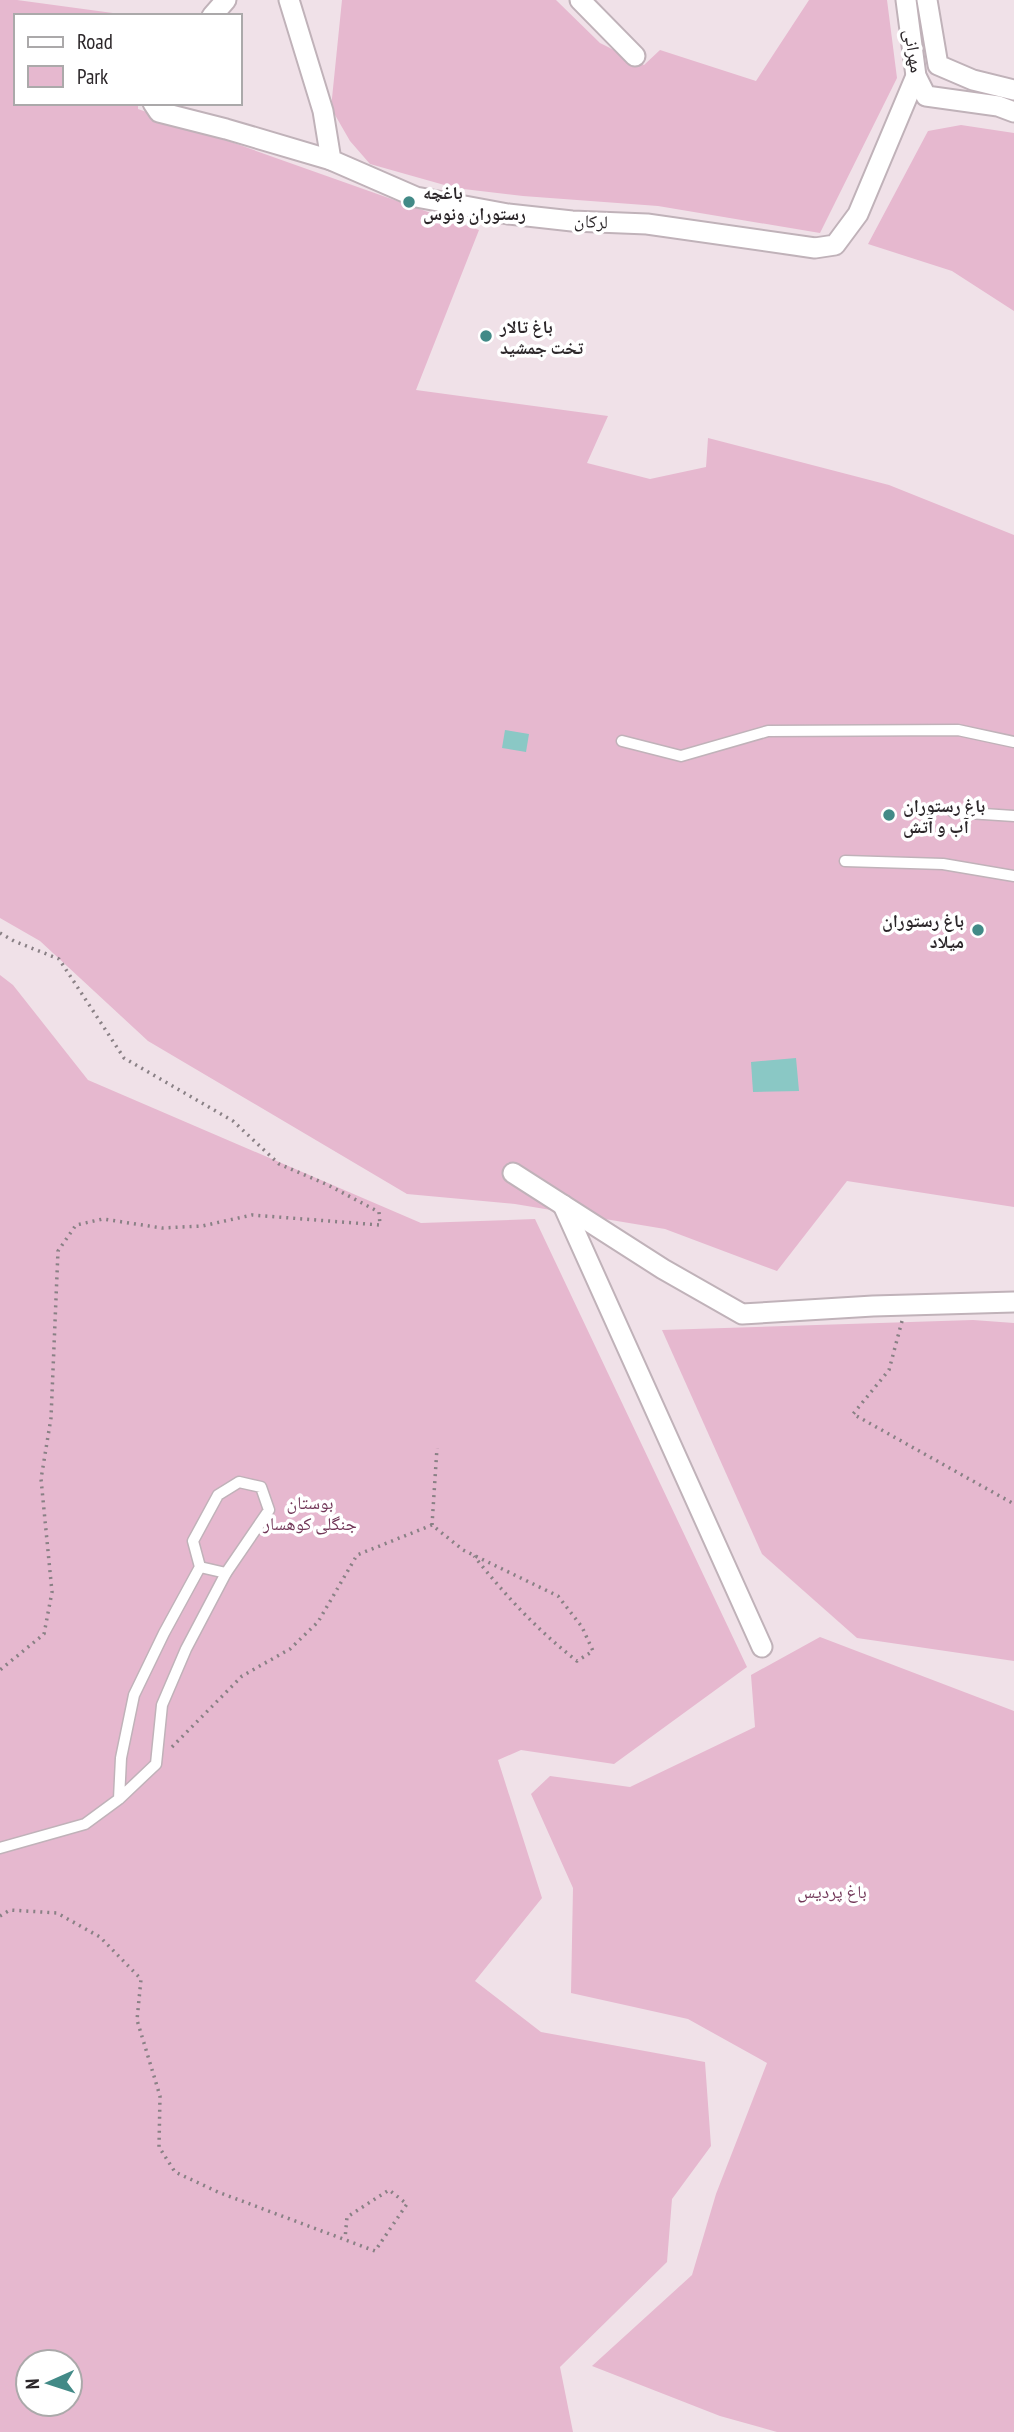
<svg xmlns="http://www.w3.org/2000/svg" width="1014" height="2432" viewBox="0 0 1014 2432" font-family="'PT Sans Narrow','Noto Naskh Arabic',sans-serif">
<rect width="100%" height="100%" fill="#f0e1e8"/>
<g fill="#e6b8cf" fill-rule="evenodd">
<polygon points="0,0 17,0 135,16 16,16 16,103 138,103 138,109 479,230 416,390 608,416 587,463 650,479 706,467 708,438 889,485 1014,535 1014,1207 847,1181 777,1271 665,1229 515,1204 407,1194 148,1041 40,941 0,918"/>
<polygon points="342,0 556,0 600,43 644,65 660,50 756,81 809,0 887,0 897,78 820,233 658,206 523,196 455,188 370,164 350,141 331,108"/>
<polygon points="961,125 1014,133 1014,311 952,271 868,244 928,131"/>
<path d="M0,975L13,985L88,1080L421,1223L535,1219L747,1667L614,1764L521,1750L498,1760L542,1898L475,1981L541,2032L705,2062L711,2146L672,2199L667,2262L560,2367L573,2432H0ZM28,2362H70V2404H28Z"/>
<polygon points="973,1320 1014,1323 1014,1661 857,1638 762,1554 662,1330"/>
<polygon points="820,1637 1014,1711 1014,2432 777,2432 720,2416 592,2366 692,2275 716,2194 767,2063 688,2019 571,1993 573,1888 531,1794 550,1776 630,1787 755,1727 751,1675"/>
</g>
<g fill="#8ac8c5">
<polygon points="505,730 529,734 526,752 502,748"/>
<polygon points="796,1058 799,1091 753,1092 751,1062"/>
</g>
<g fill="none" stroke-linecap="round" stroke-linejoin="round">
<defs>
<g id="lane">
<polyline points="622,741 681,756 768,731 958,730 1014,742"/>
<polyline points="953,812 1014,816"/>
<polyline points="845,861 943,864 1014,876"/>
<polyline points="200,1567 226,1573"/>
<polyline points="0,1848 85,1824 119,1799 156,1764 162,1705 186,1649 226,1573 269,1510 261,1487 239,1482 218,1495 193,1541 200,1567 164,1633 134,1695 121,1758 119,1799"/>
</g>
<g id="street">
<polyline points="289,0 323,111 331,160 416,197 508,214 572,221 647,224 815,248 835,245 858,214 916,76"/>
<polyline points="580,0 635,56"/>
<polyline points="906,0 916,76 926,96 998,106 1014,112"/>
<polyline points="927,0 938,65 973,80 1014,90"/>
<polyline points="212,16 226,0"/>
<polyline points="153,103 159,112 226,129 331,160"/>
<polyline points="513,1173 663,1269 742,1314 873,1306 1014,1302"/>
<polyline points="563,1205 762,1647"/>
</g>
</defs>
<use href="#lane" stroke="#c0b2b9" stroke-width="13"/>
<use href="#street" stroke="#c0b2b9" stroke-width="23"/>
<g stroke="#898085" stroke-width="3.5" stroke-dasharray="2 5" stroke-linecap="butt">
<polyline points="0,933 14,941 59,959 124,1058 233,1121 279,1164 328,1185 379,1212 380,1225 252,1215 202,1226 162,1228 103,1219 76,1225 58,1251 51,1418 41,1479 52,1592 44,1634 0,1670"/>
<polyline points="902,1321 889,1370 853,1414 1014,1504"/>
<polyline points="432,1525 437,1448"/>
<path d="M172,1747L242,1676L290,1649L318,1622L357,1555L432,1525L463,1550L558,1596L582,1627L593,1651L577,1661C537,1630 505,1595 474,1556"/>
<polyline points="0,1916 10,1910 57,1913 100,1937 141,1979 137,2020 160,2096 159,2147 175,2172 218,2192 375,2251 407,2204 389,2190 347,2217 345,2239"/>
</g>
<use href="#lane" stroke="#fff" stroke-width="10"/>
<use href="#street" stroke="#fff" stroke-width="19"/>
</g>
<g fill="#428a87" stroke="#fff" stroke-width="2.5">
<circle cx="409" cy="202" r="7"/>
<circle cx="486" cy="336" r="7"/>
<circle cx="889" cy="815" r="7"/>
<circle cx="978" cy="930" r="7"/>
</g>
<g text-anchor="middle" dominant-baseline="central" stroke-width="7" stroke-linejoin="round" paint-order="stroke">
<g font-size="18" fill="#2c272a" stroke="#fff">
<text transform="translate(914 51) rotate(81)">مهرانی</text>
<text transform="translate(591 221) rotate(3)">لرکان</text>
</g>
<g font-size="18" font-weight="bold" fill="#2c272a" stroke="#fff" text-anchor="start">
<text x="423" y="192">باغچه<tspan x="423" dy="21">رستوران ونوس</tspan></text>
<text x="500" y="326">باغ تالار<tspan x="500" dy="21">تخت جمشید</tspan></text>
<text x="903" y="805">باغ رستوران<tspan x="903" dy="21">آب و آتش</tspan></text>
<text x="964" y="920" text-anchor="end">باغ رستوران<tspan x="964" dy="21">میلاد</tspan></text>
</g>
<g font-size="18" fill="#723758" stroke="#fff">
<text x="310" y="1502">بوستان<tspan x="310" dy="21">جنگلی کوهسار</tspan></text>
<text x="832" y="1891">باغ پردیس</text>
</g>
</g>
<rect x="14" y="14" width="228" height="91" fill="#ffffff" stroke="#aba9aa" stroke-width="2"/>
<rect x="28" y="37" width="35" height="10" fill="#ffffff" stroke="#aba9aa" stroke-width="2"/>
<text x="77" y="49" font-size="21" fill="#2c272a">Road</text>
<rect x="28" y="66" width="35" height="21" fill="#e6b8cf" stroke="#aba9aa" stroke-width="2"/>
<text x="77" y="84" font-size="21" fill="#2c272a">Park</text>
<g transform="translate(49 2383) rotate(267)"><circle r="33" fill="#ffffff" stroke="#aba9aa" stroke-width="2"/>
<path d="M0-5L12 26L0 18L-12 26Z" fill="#428a87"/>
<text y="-10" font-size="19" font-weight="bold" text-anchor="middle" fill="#2c272a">N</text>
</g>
</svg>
